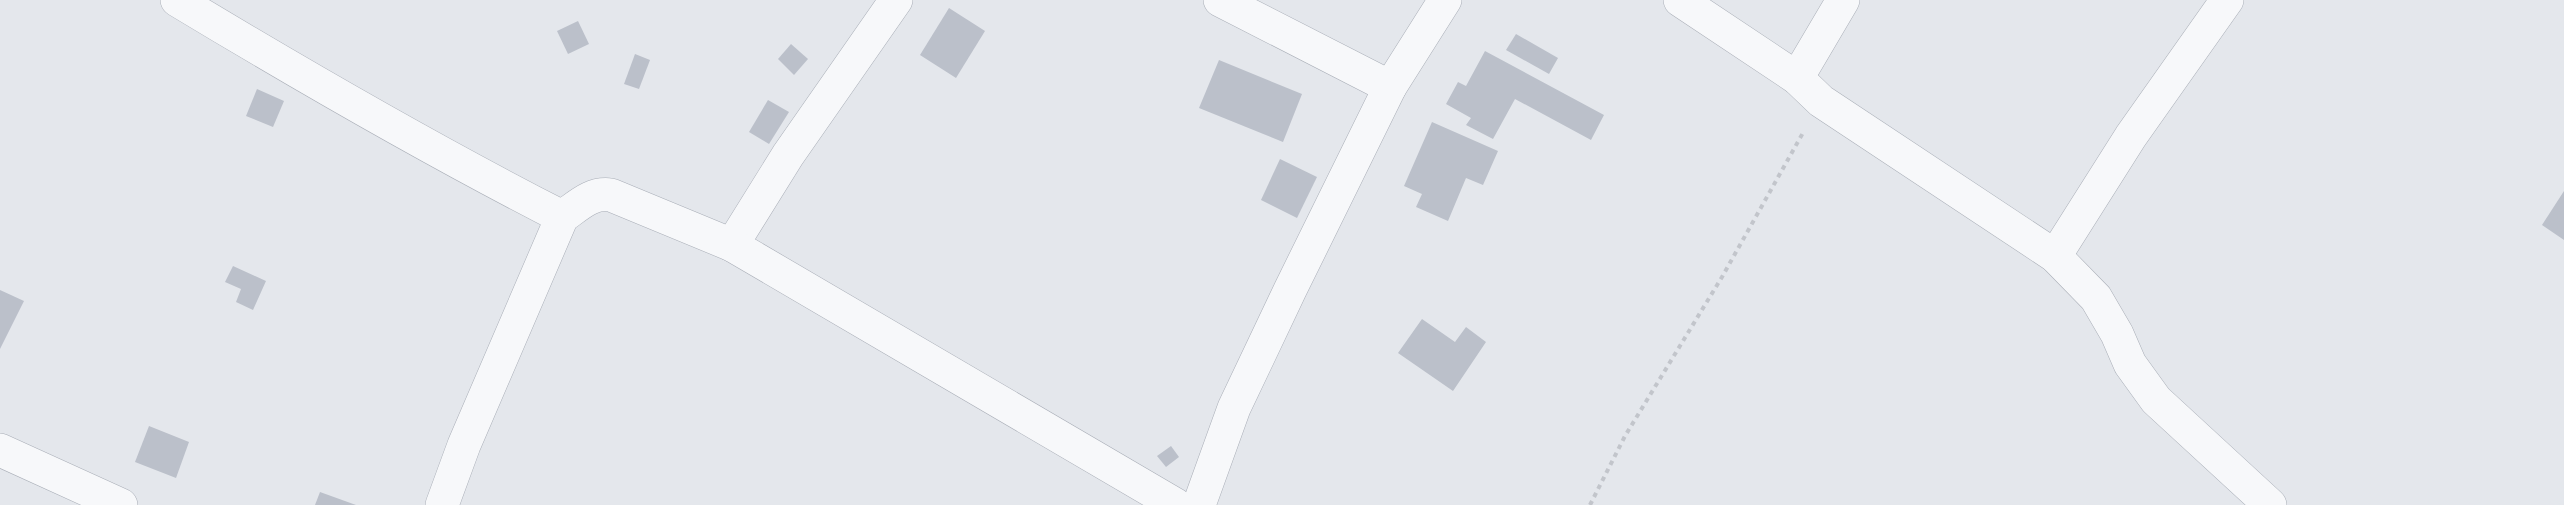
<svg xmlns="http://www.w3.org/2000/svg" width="2564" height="505" viewBox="0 0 2564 505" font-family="Figtree,sans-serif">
<rect width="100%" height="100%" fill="#e4e7ec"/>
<g fill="#bbc0ca">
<polygon points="949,8 985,31 956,78 920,55"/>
<polygon points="578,21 589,44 568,54 557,31"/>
<polygon points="1516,34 1558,58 1549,74 1506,50"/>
<polygon points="791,44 808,59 794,75 778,59"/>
<polygon points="1485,51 1604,115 1591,140 1515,99 1493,139 1466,125 1471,118 1446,104 1458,82 1466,86"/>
<polygon points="635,54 650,60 639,89 624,84"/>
<polygon points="1219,60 1302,94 1283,142 1199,108"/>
<polygon points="257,89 284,101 273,127 246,116"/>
<polygon points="768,100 789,112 769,144 749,132"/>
<polygon points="1432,122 1498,151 1483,185 1466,178 1448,221 1416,207 1422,194 1404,186"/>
<polygon points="1280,159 1317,177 1297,218 1261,200"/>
<polygon points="2564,191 2564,240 2542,225"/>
<polygon points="233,266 266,281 253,310 236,302 241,289 225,282"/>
<polygon points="0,290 24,301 0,349"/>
<polygon points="1422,319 1455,342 1466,327 1486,342 1453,391 1398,353"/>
<polygon points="149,426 189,442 176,478 135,462"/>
<polygon points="1171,446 1179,457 1166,467 1157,456"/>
<polygon points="320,492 356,505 315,505"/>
</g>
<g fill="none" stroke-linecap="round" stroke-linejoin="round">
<defs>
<g id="minor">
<path d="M177,0C303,76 431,150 562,217"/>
<polyline points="1220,0 1390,87"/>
<polyline points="1680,0 1797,78 1821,101 2055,256 2096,298 2117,334 2130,364 2156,400 2270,505"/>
<polyline points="1797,78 1843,0"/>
<polyline points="732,245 788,155 896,0"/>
<polyline points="2055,256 2131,136 2227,0"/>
<polyline points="0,450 121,505"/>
<path d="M442,505L464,445L562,217C578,206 591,192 611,195L732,245L1176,505"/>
<polyline points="1199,505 1234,408 1290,290 1390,87 1445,0"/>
</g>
</defs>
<use href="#minor" stroke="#a9aeb7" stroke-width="34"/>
<polyline stroke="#c2c5cb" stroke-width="4" stroke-dasharray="4.5 4.5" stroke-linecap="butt" points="1590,505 1625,436 1722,277 1804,131"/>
<use href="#minor" stroke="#f7f8fa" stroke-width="33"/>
</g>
</svg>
